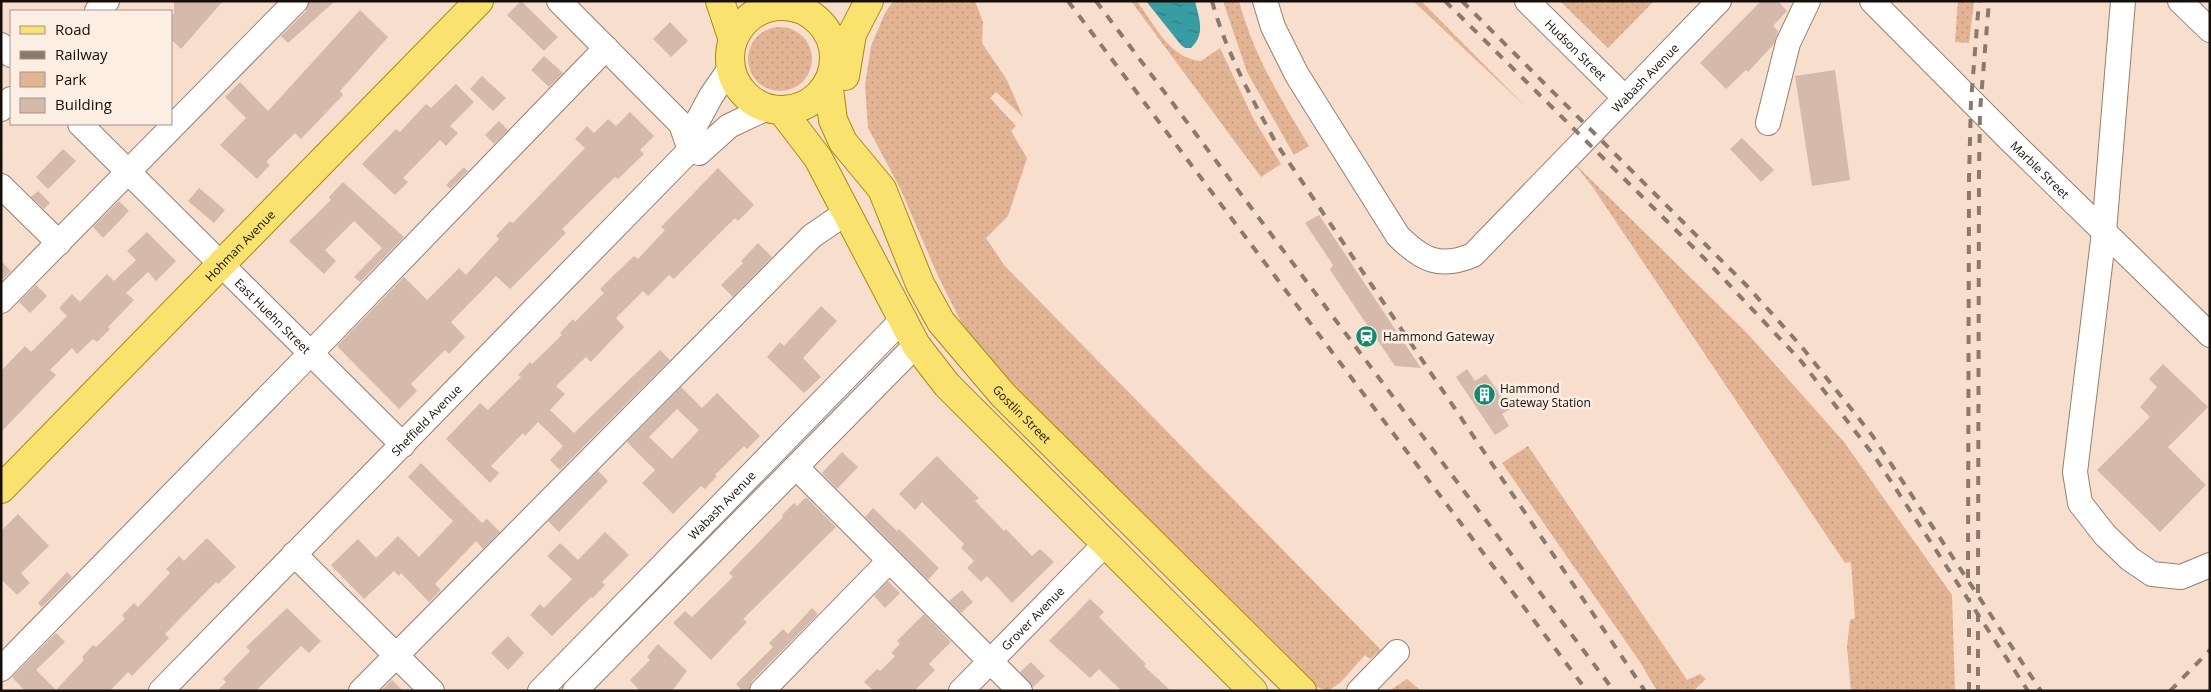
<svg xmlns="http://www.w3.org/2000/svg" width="2211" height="692" viewBox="0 0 2211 692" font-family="'Open Sans',sans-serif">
<defs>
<pattern id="green-dots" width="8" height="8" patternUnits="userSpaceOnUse" patternTransform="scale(1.25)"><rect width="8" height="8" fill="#e2b493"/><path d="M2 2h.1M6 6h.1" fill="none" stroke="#c19a7d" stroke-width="1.8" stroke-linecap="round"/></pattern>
<pattern id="water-ripples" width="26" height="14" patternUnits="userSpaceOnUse" patternTransform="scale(1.25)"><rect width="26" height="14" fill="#369da3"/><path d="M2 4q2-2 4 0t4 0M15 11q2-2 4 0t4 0" fill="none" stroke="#2d7e83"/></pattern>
</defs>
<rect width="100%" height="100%" fill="#f8decd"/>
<g fill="url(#green-dots)">
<polygon points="893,1 975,1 983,22 982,43 1007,80 1023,117 996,92 990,98 1016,126 1011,131 1027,158 1008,216 986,238 1004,265 1381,650 1370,659 1365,655 1340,683 1328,691 1311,685 994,364 961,322 938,276 900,188 868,128 865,85 871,46 885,13"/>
<path d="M1131,1H1137C1154,24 1170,59 1201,61L1220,48L1253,118L1281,164L1261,177Z"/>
<path d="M1223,1H1239C1253,54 1281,100 1309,146L1294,155L1247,72Z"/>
<polygon points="1413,1 1421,1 1525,106"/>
<polygon points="1560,1 1654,1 1608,48"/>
<polygon points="1958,1 1974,1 1969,43 1955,42"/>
<circle cx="780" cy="59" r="32"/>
<polygon points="1574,163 1748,334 1844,442 1952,595 1955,691 1851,691 1847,647 1850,620 1855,618 1851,562 1845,563 1592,186"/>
<polygon points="1528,446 1687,680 1700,674 1706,679 1693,691 1657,691 1640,662 1502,463"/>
<polygon points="1407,679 1421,691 1389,691"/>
</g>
<path fill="url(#water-ripples)" d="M1146,1H1195C1199,19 1206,34 1191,48H1185L1181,45Z"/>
<g fill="#d5baac" fill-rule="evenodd">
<polygon points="174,1 223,1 181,49 171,39 171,12 174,15"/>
<polygon points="309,1 335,1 288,43 281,36 306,11"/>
<polygon points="521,1 558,37 544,51 507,15"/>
<polygon points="1761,1 1778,1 1787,11 1773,26 1778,31 1774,44 1748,72 1746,70 1726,89 1700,63"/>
<polygon points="360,10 388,37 340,91 343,95 301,139 295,133 266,162 270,165 257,179 220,145 246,118 225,97 240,82 268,111"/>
<polygon points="670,22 688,41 671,57 653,39"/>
<polygon points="544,56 563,73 549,87 531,70"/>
<polygon points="1835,70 1850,180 1812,186 1795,76"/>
<polygon points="482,76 506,98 493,111 470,89"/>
<polygon points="456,84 474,102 450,126 458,133 446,146 440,140 403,178 408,182 395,195 362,164 396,129 400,132 426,104 431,108"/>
<polygon points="630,112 654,136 640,150 644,154 618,179 615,177 562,229 566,233 510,289 496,276 451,322 465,337 449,354 445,350 411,384 417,391 399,409 337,346 404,277 427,300 459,268 466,275 499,239 496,236 510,221 513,223 585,148 575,139 587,126 594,133 608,119 616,126"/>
<polygon points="499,121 508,130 494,144 485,135"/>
<polygon points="1742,138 1774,170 1761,182 1730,149"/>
<polygon points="63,149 76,161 48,189 36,177"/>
<polygon points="464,167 468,171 450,189 446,185"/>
<polygon points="718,168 754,205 738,221 735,218 674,279 669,275 648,296 643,291 616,318 624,327 604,348 591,362 586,357 556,386 565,394 550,410 574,433 660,350 670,360 560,470 550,460 563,446 538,422 525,436 523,433 491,466 499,473 490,483 446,439 480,403 488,410 521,377 518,375 530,362 532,364 562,335 560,333 573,319 575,322 604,293 600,289 615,274 634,256 638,259 665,230 661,227"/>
<polygon points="343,182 404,237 360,282 354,277 382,248 354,221 325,250 336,261 324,274 289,241 331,200 329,197"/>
<polygon points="199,188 225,210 214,223 188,201"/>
<polygon points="38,191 50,203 44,209 31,197"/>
<polygon points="119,201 129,211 103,238 93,227"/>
<polygon points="1319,215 1421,368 1395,366 1330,270 1333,265 1305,223"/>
<polygon points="147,232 176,261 156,281 148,272 126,293 134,300 108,327 110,329 97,342 93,339 77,354 72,348 50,370 56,375 1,432 1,371 25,346 31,352 67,316 59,308 72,294 80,302 107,274 114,281 136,260 127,251"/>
<polygon points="758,243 772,257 733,297 721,285 743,263 741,261"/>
<polygon points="1,261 11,271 1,281"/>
<polygon points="36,285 47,296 30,313 19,302"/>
<polygon points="821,306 837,321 803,358 821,377 804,393 767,357 780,342 784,346"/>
<polygon points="2163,364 2208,407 2168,447 2206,485 2160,532 2097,470 2150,417 2140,407 2157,387 2149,379"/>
<polygon points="1467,369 1475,381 1486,374 1510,409 1502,414 1509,426 1495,435 1456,377"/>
<path d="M681,387L702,408L717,393L760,436L747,449L744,446L715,475L717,476L705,489L701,486L673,514L642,483L655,470L627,442ZM677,409L699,430L672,459L649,437Z"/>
<polygon points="842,452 858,467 837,489 822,473"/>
<polygon points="937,456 979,498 975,501 1004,531 1006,529 1032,556 1040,549 1054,562 1012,603 987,576 981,582 967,568 974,561 961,548 964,544 922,502 915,510 899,494"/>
<polygon points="421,463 482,523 487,519 500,532 483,549 476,541 435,584 441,590 429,602 401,573 399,576 394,571 364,599 331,565 358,539 376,558 398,536 419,557 453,521 408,477"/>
<polygon points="598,471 608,481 559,532 548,521"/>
<polygon points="806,497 836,527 743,619 747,622 711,660 673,623 685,611 692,617 733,577 729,573 783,517 782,515 794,503 797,506"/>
<polygon points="873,508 897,531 899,529 939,568 928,580 865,517"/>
<polygon points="18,514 49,546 21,573 30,583 17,595 1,579 1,531"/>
<polygon points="605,532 629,555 602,582 605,585 593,598 591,597 552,636 530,615 540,604 544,608 572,579 547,556 560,543 578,560"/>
<polygon points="207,538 236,567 218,584 216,582 198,600 165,634 169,638 132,676 128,672 110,691 25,691 12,677 56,633 65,642 36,670 56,690 84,660 82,657 93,645 96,647 125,619 122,615 134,603 138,607 170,573 166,569 179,556 184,561"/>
<polygon points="67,572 72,577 42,607 38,603"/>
<polygon points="888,581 900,593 885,608 874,596"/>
<polygon points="962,590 973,602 961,613 949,601"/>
<polygon points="1090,599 1104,612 1099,617 1146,664 1144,666 1171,691 1122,691 1099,669 1090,678 1049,641"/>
<polygon points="287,608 321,641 309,653 301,646 256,691 217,691 226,682 223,679 250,651 246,647"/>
<polygon points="812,608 818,614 752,681 749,691 742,691 736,684 773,647 769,643 783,629 788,634"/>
<polygon points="924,614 951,642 929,664 935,670 914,691 874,691 864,682 877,669 880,671 895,656 891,653 900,644 897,641"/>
<polygon points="508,636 524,653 508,670 491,653"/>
<polygon points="658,644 687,671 672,691 640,691 630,680 650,660 647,657"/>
<polygon points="1031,662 1045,676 1033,687 1020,672"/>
<polygon points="392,680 403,691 381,691"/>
</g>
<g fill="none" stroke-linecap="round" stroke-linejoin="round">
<defs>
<g id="minor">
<polyline points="559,1 681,124 690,150"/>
<path id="s1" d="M1265,1L1273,27L1297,75L1398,236C1422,260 1440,269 1473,255L1719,1"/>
<path id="s2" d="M1527,1L1624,97"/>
<path id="s3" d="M1872,1L2010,140L2210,335"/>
<polyline points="2123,1 2104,232 2075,472 2080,503 2105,535 2130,559 2152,574 2181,577 2210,565"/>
<polyline points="2180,1 2210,30"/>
<polyline points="97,11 107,1"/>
<polyline points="1,45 11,55"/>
<polyline points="1,109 11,99"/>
<polyline points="1768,123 1788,43 1808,1"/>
<path id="s4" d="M80,124L403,445"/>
<polyline points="690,150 689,137 711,96 731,67"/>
<polyline points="690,150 699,153 729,126 767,108"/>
<polyline points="1,186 59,243"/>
<polyline points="1,301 296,1"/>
<polyline points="796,467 1020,691"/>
<polyline points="294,554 432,691"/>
<polyline points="1,669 310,354 606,48"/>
<path id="s5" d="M161,691L690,150"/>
<polyline points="361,691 812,236 847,212"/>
<path id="s6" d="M540,691L902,320"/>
<polyline points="575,691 916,345"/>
<polyline points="762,691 889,561"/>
<path id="s7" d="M961,691L1105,544"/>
<polyline points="1359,691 1397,652"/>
</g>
<g id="major">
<polyline points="720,1 733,40"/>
<circle cx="782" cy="58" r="52"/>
<polyline points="840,47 852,34 869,1"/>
<polyline points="845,76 852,34"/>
<path id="s8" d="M828,82L833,120L843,142L882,189L920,284L941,322L1003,395L1302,691"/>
<polyline points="782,111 818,158 916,345 947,385 1253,691"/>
<path id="s9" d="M1,489L479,1"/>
</g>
</defs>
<use href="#minor" stroke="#967f6f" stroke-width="26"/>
<use href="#major" stroke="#a78c0c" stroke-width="30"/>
<use href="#minor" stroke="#fff" stroke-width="24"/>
<use href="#major" stroke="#f9e36e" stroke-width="28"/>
<g stroke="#8a796d" stroke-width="4" stroke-dasharray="9 9" stroke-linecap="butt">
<polyline points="1068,1 1587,691"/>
<polyline points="1096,1 1614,691"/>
<path d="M1212,1C1226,52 1251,97 1276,143L1645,691"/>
<polyline points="1445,1 1704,258 1801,361 1875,457 2028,691"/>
<polyline points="1462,1 1747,286 1801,346 1872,435 2041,691"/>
<polyline points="1968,578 1969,179 1971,101 1979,1"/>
<polyline points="1978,593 1979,172 1980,111 1989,1"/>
<polyline points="1978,613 1978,691"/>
<polyline points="1969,691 1969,598"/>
<polyline points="2170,691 2210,650"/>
</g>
</g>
<defs>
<symbol id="station-disc" viewBox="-11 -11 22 22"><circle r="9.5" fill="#108b6e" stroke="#fdeee3"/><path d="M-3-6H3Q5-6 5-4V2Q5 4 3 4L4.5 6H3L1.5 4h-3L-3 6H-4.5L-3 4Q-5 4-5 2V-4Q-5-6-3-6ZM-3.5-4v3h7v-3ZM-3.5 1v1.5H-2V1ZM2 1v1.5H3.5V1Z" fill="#fff"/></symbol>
<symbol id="building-disc" viewBox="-11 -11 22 22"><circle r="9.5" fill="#108b6e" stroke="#fdeee3"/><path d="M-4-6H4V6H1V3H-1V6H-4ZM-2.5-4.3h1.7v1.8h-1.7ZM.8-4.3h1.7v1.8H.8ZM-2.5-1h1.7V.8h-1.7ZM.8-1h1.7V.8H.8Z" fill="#fff"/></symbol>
</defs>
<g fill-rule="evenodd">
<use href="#station-disc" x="1354" y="324" width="25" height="25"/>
<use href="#building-disc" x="1472" y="382" width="25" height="25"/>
</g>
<g text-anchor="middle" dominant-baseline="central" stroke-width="5" stroke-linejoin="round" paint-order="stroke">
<g font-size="12" fill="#160e08" stroke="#fdeee3">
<text stroke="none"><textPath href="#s2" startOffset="69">Hudson Street</textPath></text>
<text stroke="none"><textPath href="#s1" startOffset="602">Wabash Avenue</textPath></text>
<text stroke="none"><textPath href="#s3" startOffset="238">Marble Street</textPath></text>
<text stroke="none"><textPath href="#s9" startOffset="341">Hohman Avenue</textPath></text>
<text stroke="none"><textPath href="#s4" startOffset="272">East Huehn Street</textPath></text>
<text stroke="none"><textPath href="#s8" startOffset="392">Gostlin Street</textPath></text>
<text stroke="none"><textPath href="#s5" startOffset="379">Sheffield Avenue</textPath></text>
<text stroke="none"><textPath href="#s6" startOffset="260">Wabash Avenue</textPath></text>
<text stroke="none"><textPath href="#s7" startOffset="102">Grover Avenue</textPath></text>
</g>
<g font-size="12" fill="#160e08" stroke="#fdeee3" text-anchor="start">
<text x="1383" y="336">Hammond Gateway</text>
<text x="1500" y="388">Hammond<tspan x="1500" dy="14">Gateway Station</tspan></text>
</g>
</g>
<rect width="2211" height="692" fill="none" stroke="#160e08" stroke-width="5"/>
<rect x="10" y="10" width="162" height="115" fill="#fdeee3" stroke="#a1948b"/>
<rect x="20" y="26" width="25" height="8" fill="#f9e36e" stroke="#a1948b"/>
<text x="55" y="35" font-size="15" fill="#160e08">Road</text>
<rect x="20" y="51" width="25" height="8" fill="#8a796d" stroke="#a1948b"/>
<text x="55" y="60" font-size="15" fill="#160e08">Railway</text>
<rect x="20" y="72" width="25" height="15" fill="#e2b493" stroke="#a1948b"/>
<text x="55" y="85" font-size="15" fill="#160e08">Park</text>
<rect x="20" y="98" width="25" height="15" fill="#d5baac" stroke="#a1948b"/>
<text x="55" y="110" font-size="15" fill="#160e08">Building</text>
</svg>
